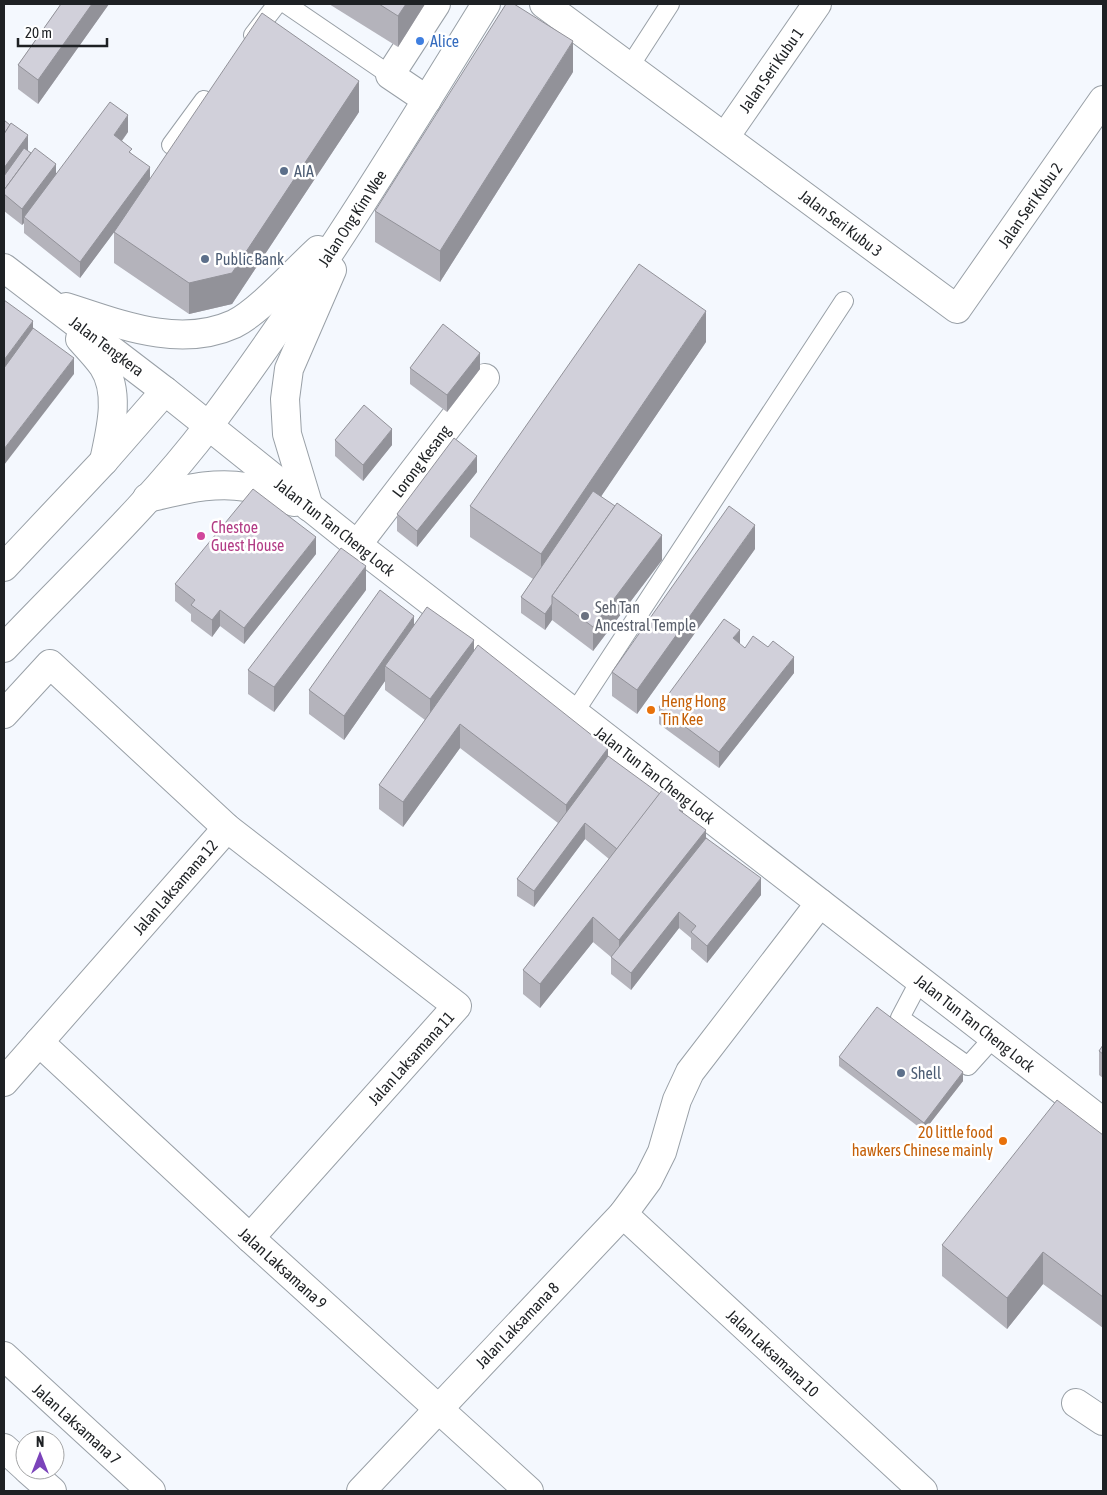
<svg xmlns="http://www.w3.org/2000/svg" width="1107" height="1495" viewBox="0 0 1107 1495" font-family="'Asap Condensed',sans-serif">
<rect width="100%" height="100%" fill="#f4f8fe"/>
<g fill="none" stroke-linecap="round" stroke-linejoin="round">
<defs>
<g id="lane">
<polyline points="286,4 390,75"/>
<polyline points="253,35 277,4"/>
<polyline points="630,66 670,4"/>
<polyline points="171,145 204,100"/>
<polyline points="574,713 844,301"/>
<polyline points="920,980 900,1018 968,1066 994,1037"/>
</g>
<g id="street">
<polyline points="544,4 957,309 1103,100"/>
<polyline points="427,100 390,75 436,4"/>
<polyline points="725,137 817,4"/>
<polyline points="357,545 485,378"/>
<polyline points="4,714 50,664 227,828 457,1006 250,1238"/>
<polyline points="39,1042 250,1238 529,1491"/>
<polyline points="4,1082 227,828"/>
<polyline points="623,1214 923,1491"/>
<polyline points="4,1356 151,1491"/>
<polyline points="1076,1403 1103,1421"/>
<polyline points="361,1491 623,1214 648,1180 662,1152 677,1100 690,1072 820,903"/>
</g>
<g id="secondary">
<polyline points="4,268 165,391 351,540 1103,1122"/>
<path d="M66,307C119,324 179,349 234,324C260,311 295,271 318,250"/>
<path d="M80,339C88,348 97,357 103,366C121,393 110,432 104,461"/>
<path d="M147,498C180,491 212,481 246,487C262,490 279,497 294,502"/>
<polyline points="309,507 287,434 285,399 289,369 332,270"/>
<polyline points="4,567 103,462 165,391"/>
<path d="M4,648C73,575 149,505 210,424C310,290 398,147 486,4"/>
<polyline points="4,1448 25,1467"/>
<polyline points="28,1470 52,1491"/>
</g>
</defs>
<use href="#lane" stroke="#99a0a7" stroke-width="20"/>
<use href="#street" stroke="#99a0a7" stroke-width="30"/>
<use href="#secondary" stroke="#99a0a7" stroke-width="30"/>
<use href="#lane" stroke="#fff" stroke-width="18"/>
<use href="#street" stroke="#fff" stroke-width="28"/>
<use href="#secondary" stroke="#fff" stroke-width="28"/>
</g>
<g fill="#b4b3bb">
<polygon points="61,4 109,4 38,104 18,89 18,65"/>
<polygon points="329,4 425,4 398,47"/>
<polygon points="573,72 440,282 375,242 375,211"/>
<polygon points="359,112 232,304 189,314 114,263 114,232 80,278 24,233 24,223 22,225 4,211 4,120 28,151 56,175 128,132 122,141 150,179"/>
<polygon points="706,342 601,496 662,560 593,651 552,620 545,630 521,613 521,597 533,579 470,537 470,506"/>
<polygon points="410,368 480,369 447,412 410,384"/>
<polygon points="335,440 392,445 363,481 335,456"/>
<polygon points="477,472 417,547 397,531 397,514"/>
<polygon points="755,549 637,714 612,696 612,672"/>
<polygon points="316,554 244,644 220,626 212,637 191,621 191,614 175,601 175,584"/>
<polygon points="366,590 274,712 248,694 248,670"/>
<polygon points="414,626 474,651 608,756 683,813 761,895 707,963 691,949 691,938 679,928 631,990 611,974 611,957 593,942 540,1008 523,994 523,970 609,859 585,839 534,907 517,896 517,879 558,823 460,748 403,827 379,809 379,785 425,720 385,690 385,681 344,740 309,714 309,690"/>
<polygon points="740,644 745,648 768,647 794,673 719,768 659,724 659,707"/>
<polygon points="1103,1045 1103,1078 1099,1075 1099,1051"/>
<polygon points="839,1057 963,1081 924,1131 839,1066"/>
<polygon points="1103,1135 1103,1328 1043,1284 1007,1329 942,1276 942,1245"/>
</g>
<g fill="#929299">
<polygon points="92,4 109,4 38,104 38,80"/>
<polygon points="406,4 425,4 398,47 398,16"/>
<polygon points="573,41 573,72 440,282 440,251"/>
<polygon points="359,81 359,112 232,304 189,314 189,283"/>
<polygon points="128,115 128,132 114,151 114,135"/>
<polygon points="28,135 28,152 4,184 4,168"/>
<polygon points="56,164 56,181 24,217 24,223 22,225 22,209"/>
<polygon points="150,167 150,184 80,278 80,262"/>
<polygon points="706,311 706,342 541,585 541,554"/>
<polygon points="33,321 33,345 4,385 4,360"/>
<polygon points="480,353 480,369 447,412 447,395"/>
<polygon points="74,358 74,374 4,465 4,449"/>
<polygon points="392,429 392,445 363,481 363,465"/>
<polygon points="477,456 477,472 417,547 417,531"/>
<polygon points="755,525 755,549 637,714 637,690"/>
<polygon points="662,535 662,560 593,651 593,627"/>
<polygon points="316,537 316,554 244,644 244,628"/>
<polygon points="366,566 366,590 274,712 274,687"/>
<polygon points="552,604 552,620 545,630 545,614"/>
<polygon points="220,610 220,626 212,637 212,620"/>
<polygon points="414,616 414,640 385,666 385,681 344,740 344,716"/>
<polygon points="740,630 740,646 733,638"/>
<polygon points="474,640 474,664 430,723 430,699"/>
<polygon points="794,657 794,673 719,768 719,752"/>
<polygon points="460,724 460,748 403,827 403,802"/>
<polygon points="608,748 608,772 566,829 566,805"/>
<polygon points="683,804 683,828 679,810"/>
<polygon points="585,823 585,839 534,907 534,891"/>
<polygon points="706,830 706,855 619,964 619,940"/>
<polygon points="761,878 761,895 707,963 707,946"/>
<polygon points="679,912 679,928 631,990 631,973"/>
<polygon points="593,917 593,942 540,1008 540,984"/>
<polygon points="963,1072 963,1081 924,1131 924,1123"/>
<polygon points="1043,1252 1043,1284 1007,1329 1007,1298"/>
</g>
<g fill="#d1d0da" stroke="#929299">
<polygon points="61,4 92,4 38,80 18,65"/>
<polygon points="379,4 406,4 398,16"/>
<polygon points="506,4 514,4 573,41 440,251 375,211"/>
<polygon points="262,13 359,81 232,273 189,283 114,232"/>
<polygon points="110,102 128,115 114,135 132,149 129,152 150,167 80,262 24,217"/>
<polygon points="4,120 10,125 4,134"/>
<polygon points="11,123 28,135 4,168 4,134"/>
<polygon points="24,148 31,153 4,190 4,176"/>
<polygon points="35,148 56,164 22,209 4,194 4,190"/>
<polygon points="639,264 706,311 541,554 470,506"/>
<polygon points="4,300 33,321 4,360"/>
<polygon points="443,324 480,353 447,395 410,368"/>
<polygon points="33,328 74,358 4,449 4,368"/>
<polygon points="364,405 392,429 363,465 335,440"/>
<polygon points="454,438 477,456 417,531 397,514"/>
<polygon points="253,489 316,537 244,628 220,610 212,620 191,605 195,600 175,584"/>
<polygon points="593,491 615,506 552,596 552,604 545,614 521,597"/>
<polygon points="617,503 662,535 593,627 552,596"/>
<polygon points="729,506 755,525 637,690 612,672"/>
<polygon points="341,548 366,566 274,687 248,670"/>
<polygon points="380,590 414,616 344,716 309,690"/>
<polygon points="427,607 474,640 430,699 385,666"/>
<polygon points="724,619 740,630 733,638 745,648 753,636 768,647 773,641 794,657 719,752 659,707"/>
<polygon points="478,645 608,748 566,805 460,724 403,802 379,785"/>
<polygon points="608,756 660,794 617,849 585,823 534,891 517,879"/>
<polygon points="663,789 683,804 679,810 706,830 619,940 593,917 540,984 523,970"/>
<polygon points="706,838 761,878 707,946 691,932 696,926 679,912 631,973 611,957"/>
<polygon points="877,1007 963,1072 924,1123 839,1057"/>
<polygon points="1103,1045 1103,1054 1099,1051"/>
<polygon points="1057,1100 1103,1135 1103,1297 1043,1252 1007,1298 942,1245"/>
</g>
<circle fill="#3f7fe0" stroke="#fff" stroke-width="2" cx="420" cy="41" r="5"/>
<g fill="#5c6f8a" stroke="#fff" stroke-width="2">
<circle cx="284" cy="171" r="5"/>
<circle cx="205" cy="259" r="5"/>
<circle cx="901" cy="1073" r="5"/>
</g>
<circle fill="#d1479c" stroke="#fff" stroke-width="2" cx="201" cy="536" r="5"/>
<circle fill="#6b7280" stroke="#fff" stroke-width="2" cx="585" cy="616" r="5"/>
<g fill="#e8710a" stroke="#fff" stroke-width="2">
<circle cx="651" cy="710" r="5"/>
<circle cx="1003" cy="1141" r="5"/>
</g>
<g text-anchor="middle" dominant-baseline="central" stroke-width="5" stroke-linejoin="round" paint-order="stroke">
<g font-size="16" fill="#366cbe" stroke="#fff" text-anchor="start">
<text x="430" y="41">Alice</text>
</g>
<g font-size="16" fill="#1e2124" stroke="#fff">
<text transform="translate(771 70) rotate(-55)">Jalan Seri Kubu 1</text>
<text transform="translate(1030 205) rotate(-55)">Jalan Seri Kubu 2</text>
<text transform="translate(352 218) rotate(-57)">Jalan Ong Kim Wee</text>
<text transform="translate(841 223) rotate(37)">Jalan Seri Kubu 3</text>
<text transform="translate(107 346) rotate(37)">Jalan Tengkera</text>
<text transform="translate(421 461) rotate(-53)">Lorong Kesang</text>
<text transform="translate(335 527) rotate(38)">Jalan Tun Tan Cheng Lock</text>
<text transform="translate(655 775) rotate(38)">Jalan Tun Tan Cheng Lock</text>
<text transform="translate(175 887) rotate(-49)">Jalan Laksamana 12</text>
<text transform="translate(975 1023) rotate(38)">Jalan Tun Tan Cheng Lock</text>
<text transform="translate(411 1058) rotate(-48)">Jalan Laksamana 11</text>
<text transform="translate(283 1268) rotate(42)">Jalan Laksamana 9</text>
<text transform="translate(517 1325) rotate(-46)">Jalan Laksamana 8</text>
<text transform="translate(773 1353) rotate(43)">Jalan Laksamana 10</text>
<text transform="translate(77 1424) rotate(42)">Jalan Laksamana 7</text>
</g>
<g font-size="16" fill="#4e5e75" stroke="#fff" text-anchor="start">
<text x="294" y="171">AIA</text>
<text x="215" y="259">Public Bank</text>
<text x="911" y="1073">Shell</text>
</g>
<g font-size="16" fill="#b23c85" stroke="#fff" text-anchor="start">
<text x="211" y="527">Chestoe<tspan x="211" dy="18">Guest House</tspan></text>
</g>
<g font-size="16" fill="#5b616d" stroke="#fff" text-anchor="start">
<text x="595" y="607">Seh Tan<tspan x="595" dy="18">Ancestral Temple</tspan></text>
</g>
<g font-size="16" fill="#c56008" stroke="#fff" text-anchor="start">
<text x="661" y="701">Heng Hong<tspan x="661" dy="18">Tin Kee</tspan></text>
<text x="993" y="1132" text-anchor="end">20 little food<tspan x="993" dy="18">hawkers Chinese mainly</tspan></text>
</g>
</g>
<rect width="1107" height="1495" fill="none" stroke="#1e2124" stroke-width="10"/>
<g transform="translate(40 1455)"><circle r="24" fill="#ffffff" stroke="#a5a6a7"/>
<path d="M0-4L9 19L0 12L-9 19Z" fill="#7b43ba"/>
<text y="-8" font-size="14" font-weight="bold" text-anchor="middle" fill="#1e2124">N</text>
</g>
<path d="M18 38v8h89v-8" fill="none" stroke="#1e2124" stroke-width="2.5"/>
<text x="25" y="38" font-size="15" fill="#1e2124" stroke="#ffffff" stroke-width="4" paint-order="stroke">20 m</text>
</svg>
